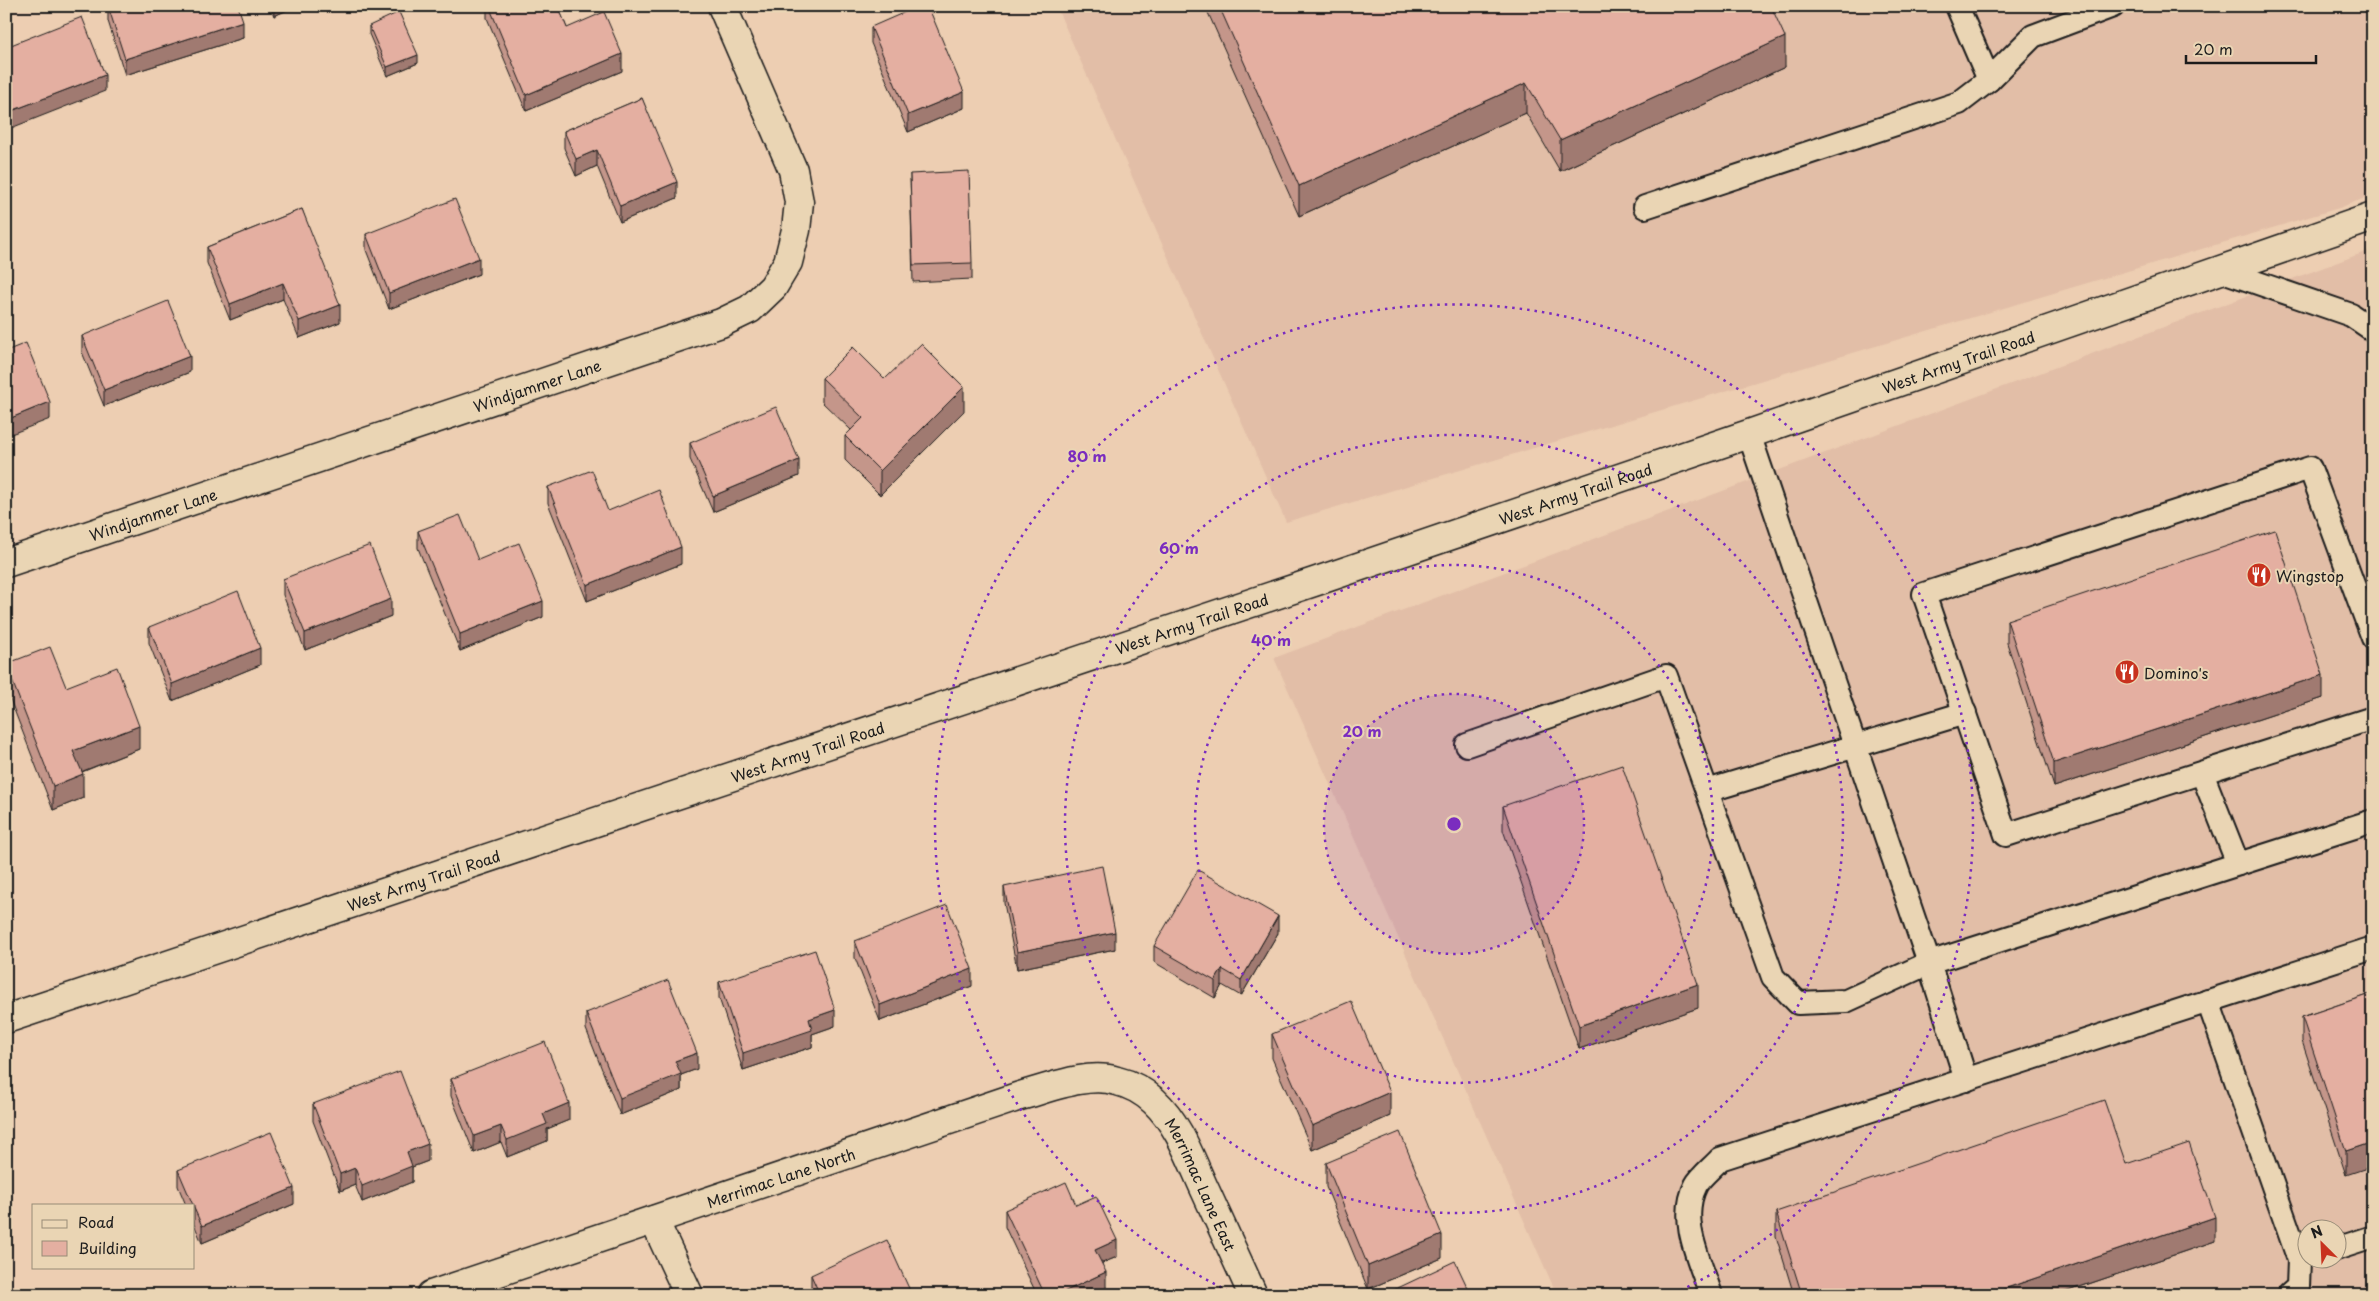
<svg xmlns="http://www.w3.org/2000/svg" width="2379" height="1301" viewBox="0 0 2379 1301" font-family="'Playpen Sans',sans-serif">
<rect width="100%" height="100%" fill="#edceb2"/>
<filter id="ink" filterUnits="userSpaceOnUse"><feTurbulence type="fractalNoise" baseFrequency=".02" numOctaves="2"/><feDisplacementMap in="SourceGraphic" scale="10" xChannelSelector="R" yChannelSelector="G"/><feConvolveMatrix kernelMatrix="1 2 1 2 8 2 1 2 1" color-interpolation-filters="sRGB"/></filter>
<g filter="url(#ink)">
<g fill="#e2bea7" fill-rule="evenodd">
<polygon points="1056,6 2373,6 2373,195 2339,208 1286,522"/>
<path d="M2373,249V1295H1557L1274,658ZM2306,1228H2336V1258H2306Z"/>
</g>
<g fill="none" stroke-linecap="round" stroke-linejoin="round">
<defs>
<g id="lane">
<polyline points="1957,6 1989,80"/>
<polyline points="1645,207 1959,103 1989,80 2033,36 2113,6"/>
<polyline points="2220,270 2351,315 2373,330"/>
<polyline points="1749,434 1929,963 2373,821"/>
<polyline points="2373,638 2310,468 1924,594 2006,835 2373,718"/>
<polyline points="1467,745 1666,676 1773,977 1798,1003 1846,1001 1929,963 1966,1080"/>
<polyline points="2202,773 2238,864"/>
<polyline points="1707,791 1965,713"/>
<polyline points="2208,1001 2299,1260 2298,1287 2289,1295"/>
<polyline points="2336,1249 2373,1237"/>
<path d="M1711,1295C1700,1261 1678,1220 1696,1185C1701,1176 1713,1167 1720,1159L2373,948"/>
</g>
<g id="street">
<path id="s1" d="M6,563L721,323L750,309L773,287L788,262L796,230L799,202L793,170L722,6"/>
<polyline points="654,1220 689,1295"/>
<path id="s2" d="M431,1295L1020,1096C1050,1088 1087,1072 1117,1081C1130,1084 1144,1092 1154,1101C1179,1124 1191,1160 1205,1190C1221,1225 1237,1260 1253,1295"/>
</g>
<g id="secondary">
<path id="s3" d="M6,1019L1314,582L1749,434L2373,217"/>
</g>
</defs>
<use href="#lane" stroke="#1c1c1c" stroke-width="26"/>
<use href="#street" stroke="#1c1c1c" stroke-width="31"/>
<use href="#secondary" stroke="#1c1c1c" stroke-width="31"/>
<use href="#lane" stroke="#ead5b4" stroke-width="22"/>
<use href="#street" stroke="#ead5b4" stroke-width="28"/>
<use href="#secondary" stroke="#ead5b4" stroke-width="28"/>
</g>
<g fill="#c4968a" stroke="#1c1c1c">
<polygon points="108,6 238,6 243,38 125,75 108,21"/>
<polygon points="270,6 296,6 274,16"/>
<polygon points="487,6 558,6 567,28 622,71 526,111 487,18"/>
<polygon points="1205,6 1771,6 1785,67 1560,171 1526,113 1299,216"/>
<polygon points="369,26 418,63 387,76 369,34"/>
<polygon points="871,27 964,108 908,132 871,43"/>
<polygon points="642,98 677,198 620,222 597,166 576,176 564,148 564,131"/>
<polygon points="910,174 972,263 972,279 913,282"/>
<polygon points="302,209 340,322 299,338 283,299 230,320 207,263 207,247"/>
<polygon points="366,234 479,274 389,309 366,250"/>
<polygon points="82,336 190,372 104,406 82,352"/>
<polygon points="822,378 885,379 964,411 880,495 845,460 845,436 851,430 822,402"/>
<polygon points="690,443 799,476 713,512 690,459"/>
<polygon points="548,487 608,511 681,564 587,601 548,503"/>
<polygon points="418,531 478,560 543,617 460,651 418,548"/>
<polygon points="283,579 391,616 305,650 283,595"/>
<polygon points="2007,620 2323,698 2054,787 2007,643"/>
<polygon points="149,627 260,665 172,701 149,643"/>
<polygon points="6,664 66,687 139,749 82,772 83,798 53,810 6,689"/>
<polygon points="1503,806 1698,1008 1579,1049 1503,830"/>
<polygon points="1004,887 1115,949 1017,969 1004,903"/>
<polygon points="1278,933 1241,996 1222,985 1215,998 1154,962 1154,946"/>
<polygon points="855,941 972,986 880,1021 855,958"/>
<polygon points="719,982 835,1026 812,1034 812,1047 743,1070 719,998"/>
<polygon points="2373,993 2346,1175 2302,1041 2302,1017"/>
<polygon points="586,1013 697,1069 681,1075 681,1090 620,1115 586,1029"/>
<polygon points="1272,1034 1390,1116 1312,1150 1272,1058"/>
<polygon points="451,1079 569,1120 547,1129 547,1141 507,1157 501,1142 474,1153 451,1096"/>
<polygon points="313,1104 428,1161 412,1167 412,1182 362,1202 355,1185 340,1191 313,1121"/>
<polygon points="1326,1163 1442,1258 1368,1289 1326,1187"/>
<polygon points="2126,1164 2215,1241 2056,1295 1794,1295 1776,1236 1776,1212"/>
<polygon points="178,1170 294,1204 202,1243 194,1224 194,1205 186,1205 178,1186"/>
<polygon points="1076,1205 1117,1257 1102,1263 1106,1288 1092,1295 1037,1295 1005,1227 1005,1210"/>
<polygon points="811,1275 912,1295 812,1295 811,1292"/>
</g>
<g fill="#a07a71" stroke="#1c1c1c">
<polygon points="274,6 296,6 274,16"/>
<polygon points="243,21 243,38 125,75 125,59"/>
<polygon points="1785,37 1785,67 1560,171 1560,140"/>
<polygon points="622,54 622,71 526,111 526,95"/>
<polygon points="418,55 418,63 387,76 387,67"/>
<polygon points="105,75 105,91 6,130 6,113"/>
<polygon points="1526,83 1526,113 1299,216 1299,186"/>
<polygon points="964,92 964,108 908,132 908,115"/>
<polygon points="597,150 597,166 576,176 576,159"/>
<polygon points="677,182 677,198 620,222 620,206"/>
<polygon points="479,258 479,274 389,309 389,293"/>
<polygon points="283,283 283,299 230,320 230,304"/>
<polygon points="340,305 340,322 299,338 299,321"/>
<polygon points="190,356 190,372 104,406 104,390"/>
<polygon points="964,387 964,411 880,495 880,471"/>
<polygon points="50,402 50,419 6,436 6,420"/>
<polygon points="799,460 799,476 713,512 713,496"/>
<polygon points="681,547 681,564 587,601 587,585"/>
<polygon points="391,599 391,616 305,650 305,633"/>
<polygon points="543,601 543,617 460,651 460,634"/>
<polygon points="260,648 260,665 172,701 172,684"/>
<polygon points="2323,675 2323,698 2054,787 2054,763"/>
<polygon points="139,726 139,749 73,775 73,751"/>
<polygon points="83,774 83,798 53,810 53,786"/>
<polygon points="1278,916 1278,933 1241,996 1241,980"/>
<polygon points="1115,932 1115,949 1017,969 1017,952"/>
<polygon points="972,969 972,986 880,1021 880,1005"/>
<polygon points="1222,969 1222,985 1215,998 1215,981"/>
<polygon points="1698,984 1698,1008 1579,1049 1579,1026"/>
<polygon points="835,1010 835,1026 812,1034 812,1047 743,1070 743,1053 809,1019"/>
<polygon points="697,1053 697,1069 681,1075 681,1090 620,1115 620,1098 675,1061"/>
<polygon points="1390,1092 1390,1116 1312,1150 1312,1126"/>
<polygon points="569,1103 569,1120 547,1129 547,1141 507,1157 507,1140 543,1114"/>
<polygon points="501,1126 501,1142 474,1153 474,1136"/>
<polygon points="2373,1142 2373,1166 2346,1175 2346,1151"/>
<polygon points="428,1144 428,1161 412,1167 412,1182 362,1202 362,1186 407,1152"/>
<polygon points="355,1168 355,1185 340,1191 340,1174"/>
<polygon points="294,1188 294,1204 202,1243 202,1226"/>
<polygon points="2215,1217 2215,1241 2056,1295 1986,1295"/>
<polygon points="1442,1235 1442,1258 1368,1289 1368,1266"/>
<polygon points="1117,1240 1117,1257 1095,1266 1095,1250"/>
<polygon points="1106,1272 1106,1288 1092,1295 1057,1295"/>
</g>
<g fill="#e4afa1" stroke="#1c1c1c">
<polygon points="108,6 238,6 243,21 125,59"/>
<polygon points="489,6 558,6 567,28 604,12 622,54 526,95"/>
<polygon points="919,6 928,6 964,92 908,115 871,27"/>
<polygon points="1219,6 1771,6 1785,37 1560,140 1526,83 1299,186"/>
<polygon points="399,12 418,55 387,67 369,26"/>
<polygon points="82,17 105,75 6,113 6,47"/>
<polygon points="642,98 677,182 620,206 597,150 576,159 564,131"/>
<polygon points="969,171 972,263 913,265 910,174"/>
<polygon points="455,199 479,258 389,293 366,234"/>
<polygon points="302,209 340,305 299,321 283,283 230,304 207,247"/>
<polygon points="168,301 190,356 104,390 82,336"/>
<polygon points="26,343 50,402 6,420 6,351"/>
<polygon points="921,344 964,387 880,471 845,436 863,418 822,378 853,347 885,379"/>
<polygon points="776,407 799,460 713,496 690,443"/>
<polygon points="592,470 608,511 659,490 681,547 587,585 548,487"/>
<polygon points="460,515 478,560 519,543 543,601 460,634 418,531"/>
<polygon points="2275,530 2323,675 2054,763 2007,620"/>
<polygon points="370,545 391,599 305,633 283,579"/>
<polygon points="238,591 260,648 172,684 149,627"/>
<polygon points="50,647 66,687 117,667 139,726 73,751 83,774 53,786 6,665 6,664"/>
<polygon points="1622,765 1698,984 1579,1026 1503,806"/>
<polygon points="1102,866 1115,932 1017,952 1004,887"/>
<polygon points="1198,870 1278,916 1241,980 1222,969 1215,981 1154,946"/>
<polygon points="947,905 972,969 880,1005 855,941"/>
<polygon points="815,950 835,1010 809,1019 812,1030 743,1053 719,982"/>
<polygon points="668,980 697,1053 675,1061 681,1074 620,1098 586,1013"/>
<polygon points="2373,993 2373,1142 2346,1151 2302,1017"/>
<polygon points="1351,1001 1390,1092 1312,1126 1272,1034"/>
<polygon points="545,1042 569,1103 543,1114 547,1124 507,1140 501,1126 474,1136 451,1079"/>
<polygon points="400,1071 428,1144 407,1152 412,1166 362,1186 355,1168 340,1174 313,1104"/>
<polygon points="2104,1100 2126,1164 2189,1143 2215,1217 1986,1295 1802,1295 1776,1212"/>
<polygon points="271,1132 294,1188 202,1226 194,1208 194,1205 193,1205 178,1170"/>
<polygon points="1400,1132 1442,1235 1368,1266 1326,1163"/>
<polygon points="1066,1182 1076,1205 1096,1196 1117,1240 1095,1250 1106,1272 1057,1295 1045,1295 1005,1210"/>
<polygon points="887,1240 912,1295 820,1295 811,1275"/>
<polygon points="1455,1261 1471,1295 1383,1295"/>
</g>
</g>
<circle cx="1454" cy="824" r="130" fill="#7b2cbf" fill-opacity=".12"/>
<g fill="none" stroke="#7b2cbf" stroke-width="2.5" stroke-dasharray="2.5 5">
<circle cx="1454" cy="824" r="130"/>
<circle cx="1454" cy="824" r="259"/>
<circle cx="1454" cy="824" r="389"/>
<path d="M1235 1294A519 519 0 1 1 1673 1294"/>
</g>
<defs>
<symbol id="restaurant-disc" viewBox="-11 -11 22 22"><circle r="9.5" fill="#c8321e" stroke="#ead5b4"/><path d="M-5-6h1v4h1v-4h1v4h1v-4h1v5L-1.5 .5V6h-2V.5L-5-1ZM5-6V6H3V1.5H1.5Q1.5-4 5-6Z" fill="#fff"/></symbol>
</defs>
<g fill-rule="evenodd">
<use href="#restaurant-disc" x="2245" y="561" width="28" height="28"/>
<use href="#restaurant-disc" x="2113" y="658" width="28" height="28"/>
</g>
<g text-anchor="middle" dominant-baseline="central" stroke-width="4" stroke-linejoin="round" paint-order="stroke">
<g font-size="15" fill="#1c1c1c" stroke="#ead5b4">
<text stroke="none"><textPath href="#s3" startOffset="2060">West Army Trail Road</textPath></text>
<text stroke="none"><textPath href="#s1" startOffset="560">Windjammer Lane</textPath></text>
<text stroke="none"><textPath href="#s3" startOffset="1655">West Army Trail Road</textPath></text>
<text stroke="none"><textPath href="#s1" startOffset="155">Windjammer Lane</textPath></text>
<text stroke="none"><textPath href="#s3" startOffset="1250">West Army Trail Road</textPath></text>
<text stroke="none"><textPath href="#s3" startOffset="845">West Army Trail Road</textPath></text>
<text stroke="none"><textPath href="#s3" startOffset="440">West Army Trail Road</textPath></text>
<text stroke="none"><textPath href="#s2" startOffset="369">Merrimac Lane North</textPath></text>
<text stroke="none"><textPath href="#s2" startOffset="860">Merrimac Lane East</textPath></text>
</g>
<g font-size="15" fill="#1c1c1c" stroke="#ead5b4" text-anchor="start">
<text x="2276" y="575">Wingstop</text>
<text x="2144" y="672">Domino's</text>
</g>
</g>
<circle cx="1454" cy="824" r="8" fill="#7b2cbf" stroke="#ead5b4" stroke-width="2.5"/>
<g font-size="15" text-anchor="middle" font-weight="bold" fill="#7b2cbf" stroke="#ead5b4" stroke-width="4" stroke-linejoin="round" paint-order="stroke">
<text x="1087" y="462">80 m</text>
<text x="1179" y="554">60 m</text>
<text x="1271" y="646">40 m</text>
<text x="1362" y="737">20 m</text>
</g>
<rect width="2379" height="1301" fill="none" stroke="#ead5b4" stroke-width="25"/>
<rect x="12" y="12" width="2354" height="1276" fill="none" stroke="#1c1c1c" stroke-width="2" filter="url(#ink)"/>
<rect x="32" y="1204" width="162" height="65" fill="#ead5b4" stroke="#988b77"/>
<rect x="42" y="1220" width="25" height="8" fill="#ead5b4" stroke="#988b77"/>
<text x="78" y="1228" font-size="15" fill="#1c1c1c">Road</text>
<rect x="42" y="1241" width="25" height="15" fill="#e4afa1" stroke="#988b77"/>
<text x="78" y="1254" font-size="15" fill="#1c1c1c">Building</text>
<g transform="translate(2322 1244) rotate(336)"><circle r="24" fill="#ead5b4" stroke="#988b77"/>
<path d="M0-4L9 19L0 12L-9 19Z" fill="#c8321e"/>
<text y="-8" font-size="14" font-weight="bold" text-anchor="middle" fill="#1c1c1c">N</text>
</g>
<path d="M2186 55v8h130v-8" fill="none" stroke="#1c1c1c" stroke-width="2.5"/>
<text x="2194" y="55" font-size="15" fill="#1c1c1c" stroke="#ead5b4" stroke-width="4" paint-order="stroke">20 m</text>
</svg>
